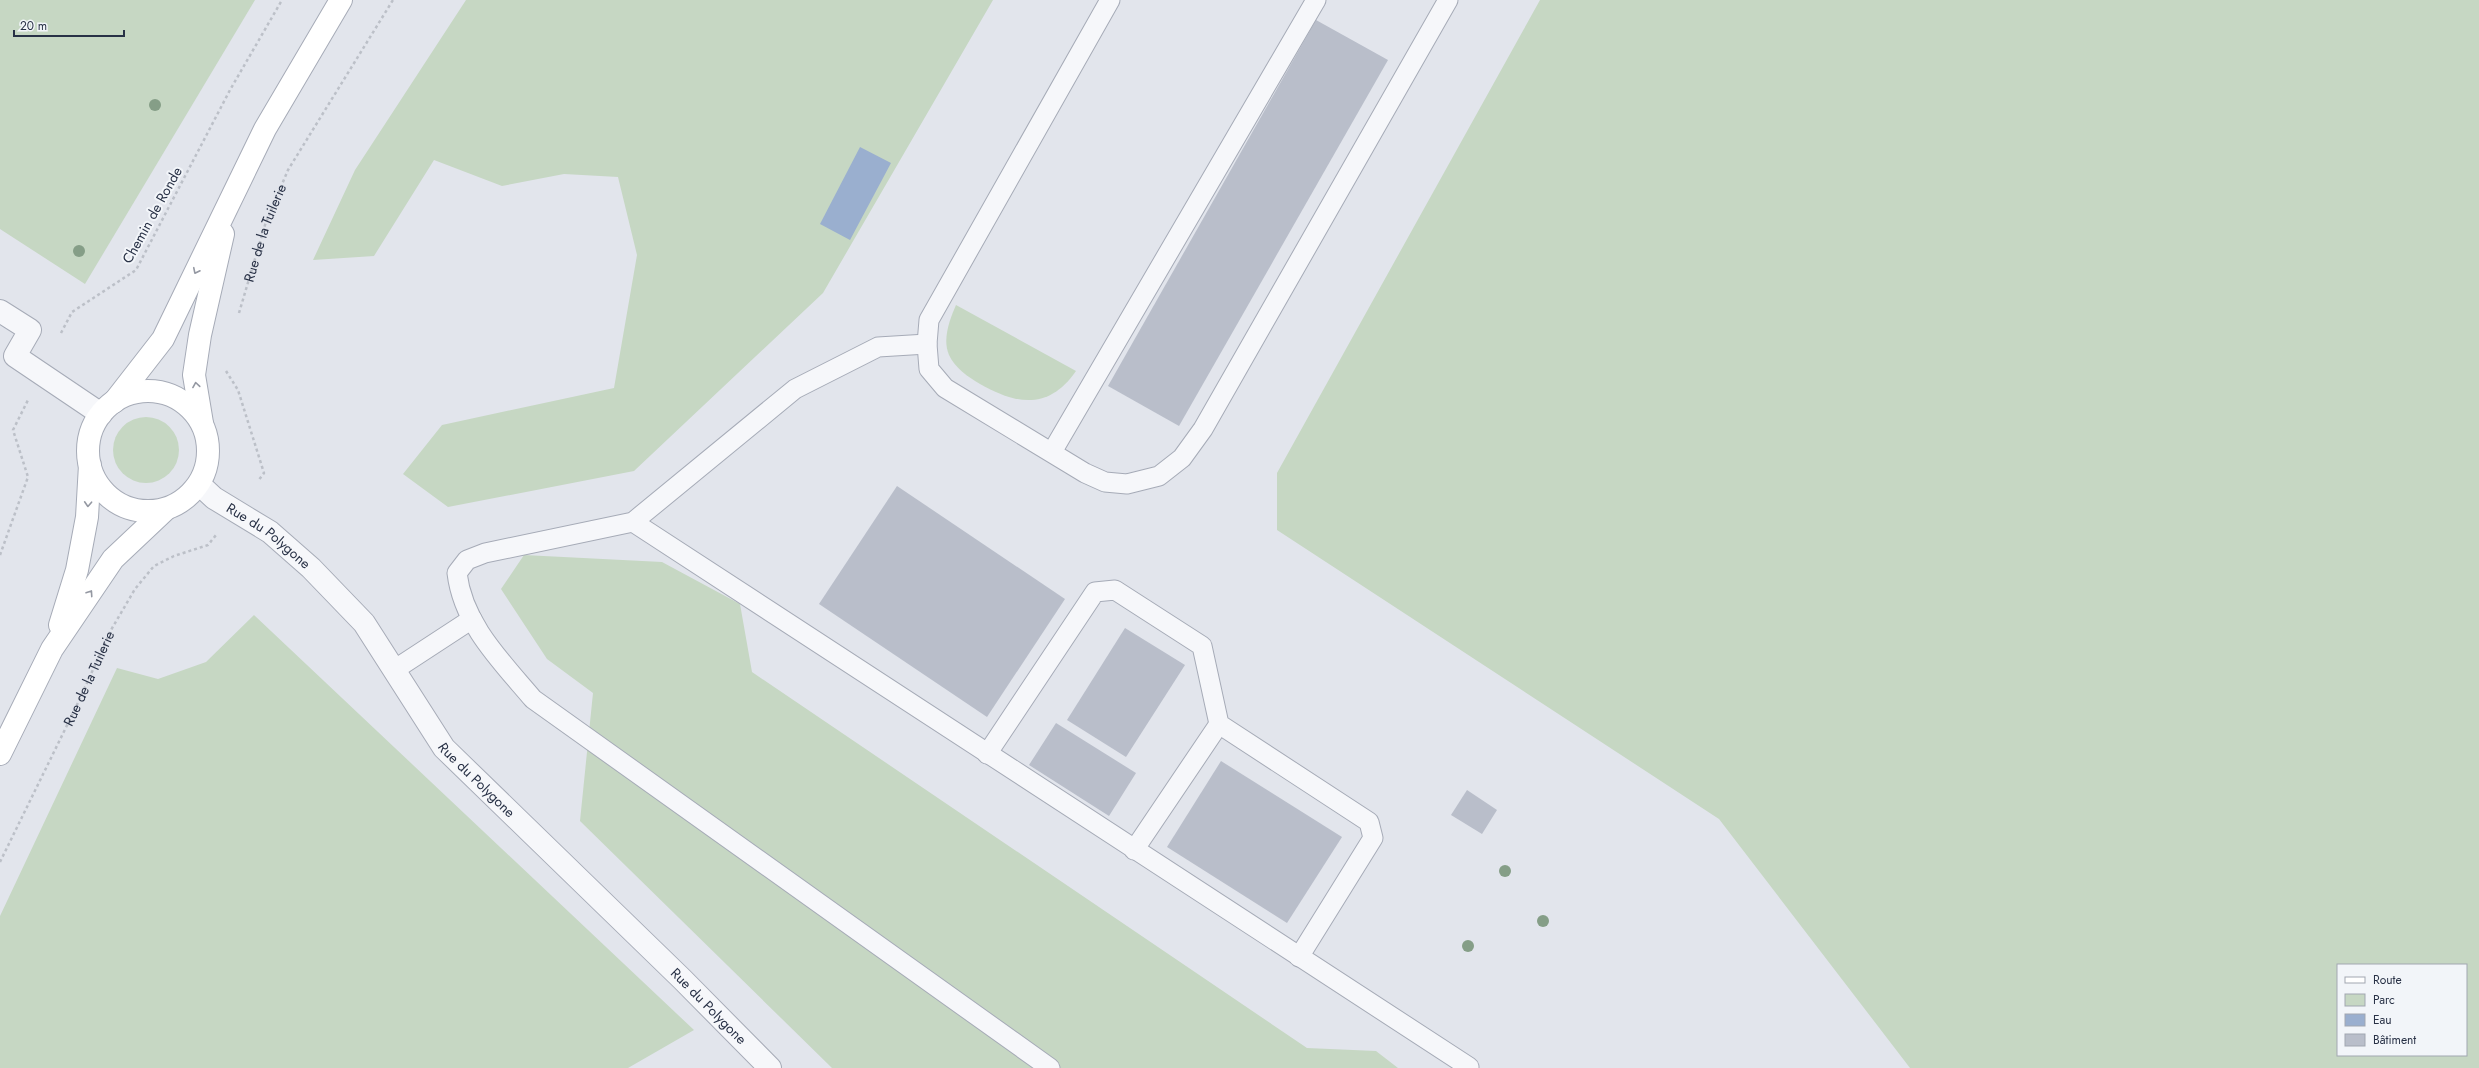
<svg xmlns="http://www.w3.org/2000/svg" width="2479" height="1068" viewBox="0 0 2479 1068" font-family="Jost,sans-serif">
<rect width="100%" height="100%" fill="#e2e5ec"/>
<g fill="#c6d7c3" fill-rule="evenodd">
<polygon points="0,0 255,0 85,284 0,229"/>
<polygon points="466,0 993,0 823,293 634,471 448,507 403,474 442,425 614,388 637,255 618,177 564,174 502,186 434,160 374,256 313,260 355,170"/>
<path d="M1540,0H2479V1068H1910L1719,819L1277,530V473ZM2338,965H2466V1055H2338Z"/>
<path d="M956,305L1076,371C1049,410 1017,405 980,384C968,377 955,368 949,355C942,339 950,319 956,305Z"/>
<circle cx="146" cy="450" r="33"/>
<polygon points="524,555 662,562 740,604 752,672 1307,1048 1376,1051 1398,1068 832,1068 580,821 593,693 547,659 501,589"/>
<polygon points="254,615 694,1030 628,1068 0,1068 0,916 117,668 158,679 206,662"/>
</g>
<polygon fill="#9aafcf" points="860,147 891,163 850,240 820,224"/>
<g fill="#b9beca">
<polygon points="1316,20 1388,60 1179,426 1108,386"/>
<polygon points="897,486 1065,599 987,717 819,604"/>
<polygon points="1125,628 1185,665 1126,757 1067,720"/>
<polygon points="1056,723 1136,773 1109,816 1029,765"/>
<polygon points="1221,761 1342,837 1287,923 1167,847"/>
<polygon points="1467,790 1497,810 1482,834 1451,815"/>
</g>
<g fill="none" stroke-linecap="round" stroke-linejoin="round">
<defs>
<g id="lane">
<polyline points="1110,0 929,320 927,344 929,369 945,388 1085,473 1105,482 1127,484 1159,476 1182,458 1203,429 1448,0"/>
<path d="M927,344L878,347L795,389L633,522L485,553L467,560L457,573C463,624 501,661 533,699L1050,1068"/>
<polyline points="1052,452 1316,0"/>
<polyline points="633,522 1469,1067"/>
<polyline points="394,670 472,619"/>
<polyline points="987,754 1095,592 1115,590 1202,646 1219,724 1369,822 1373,838 1299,957"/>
<polyline points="1134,850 1219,724"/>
</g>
<g id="street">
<polyline points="0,311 30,330 15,356 101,414"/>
<path id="s3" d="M199,484L214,498L270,532L311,568L364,623L444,748L682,979L770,1068"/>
</g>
<g id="secondary">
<circle cx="148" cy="451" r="60"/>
<polyline points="114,402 163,339 265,129 341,0"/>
<polyline points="202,423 194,375 200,335 223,234"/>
<polyline points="60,625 77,570 87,517 90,465"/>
<polyline points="0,754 52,649 113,559 166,509"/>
</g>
</defs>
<use href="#lane" stroke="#a6abb7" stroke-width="21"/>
<use href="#street" stroke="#a6abb7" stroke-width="24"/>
<use href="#secondary" stroke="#a6abb7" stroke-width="24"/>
<g stroke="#bcc0c8" stroke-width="2.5" stroke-dasharray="3 3" stroke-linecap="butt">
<path id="s1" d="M239,313L265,225L288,170L393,0"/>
<polyline points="61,333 72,312 136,270 230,90 282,0"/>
<polyline points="226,371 238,390 264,473 258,481"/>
<polyline points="0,555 28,477 13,430 28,400"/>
<path id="s2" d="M0,862L76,707L111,630L135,589L154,566L174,556L208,545L216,535"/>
</g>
<use href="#lane" stroke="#f6f7fa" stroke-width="19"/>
<use href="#street" stroke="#f6f7fa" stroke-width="22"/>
<use href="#secondary" stroke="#fff" stroke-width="22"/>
</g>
<g fill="#859e87">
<circle cx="155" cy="105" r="6"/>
<circle cx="79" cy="251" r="6"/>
<circle cx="1505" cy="871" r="6"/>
<circle cx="1543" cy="921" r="6"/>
<circle cx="1468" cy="946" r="6"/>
</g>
<defs><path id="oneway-chevron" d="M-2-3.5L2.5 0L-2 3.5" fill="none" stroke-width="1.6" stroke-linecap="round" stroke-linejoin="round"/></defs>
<g stroke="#9498a2">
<use href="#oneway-chevron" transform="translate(196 271) rotate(116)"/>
<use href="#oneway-chevron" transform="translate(196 385) rotate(-99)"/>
<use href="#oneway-chevron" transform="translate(88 504) rotate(93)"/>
<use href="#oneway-chevron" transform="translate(90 593) rotate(-56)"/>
</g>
<g text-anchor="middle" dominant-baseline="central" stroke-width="4" stroke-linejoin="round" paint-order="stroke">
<g font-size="14" fill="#283146" stroke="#f2f5f9">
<text transform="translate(152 215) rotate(-61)">Chemin de Ronde</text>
<text stroke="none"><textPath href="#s1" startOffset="84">Rue de la Tuilerie</textPath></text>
<text stroke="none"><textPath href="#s3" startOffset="87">Rue du Polygone</textPath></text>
<text stroke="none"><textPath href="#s2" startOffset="204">Rue de la Tuilerie</textPath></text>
<text stroke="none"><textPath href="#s3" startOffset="411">Rue du Polygone</textPath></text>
<text stroke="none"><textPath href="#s3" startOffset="735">Rue du Polygone</textPath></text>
</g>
</g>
<rect x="2337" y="964" width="130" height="92" fill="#f2f5f9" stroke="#a1a7b1"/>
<rect x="2345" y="977" width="20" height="6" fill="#ffffff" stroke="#a1a7b1"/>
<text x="2373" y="984" font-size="12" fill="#283146">Route</text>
<rect x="2345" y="994" width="20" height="12" fill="#c6d7c3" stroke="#a1a7b1"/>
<text x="2373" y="1004" font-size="12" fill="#283146">Parc</text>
<rect x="2345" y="1014" width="20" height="12" fill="#9aafcf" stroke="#a1a7b1"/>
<text x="2373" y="1024" font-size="12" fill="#283146">Eau</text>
<rect x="2345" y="1034" width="20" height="12" fill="#b9beca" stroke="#a1a7b1"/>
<text x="2373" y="1044" font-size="12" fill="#283146">Bâtiment</text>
<path d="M14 30v6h110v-6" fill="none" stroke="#283146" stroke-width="2"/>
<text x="20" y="30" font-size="12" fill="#283146" stroke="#f2f5f9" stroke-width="3" paint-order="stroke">20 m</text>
</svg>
